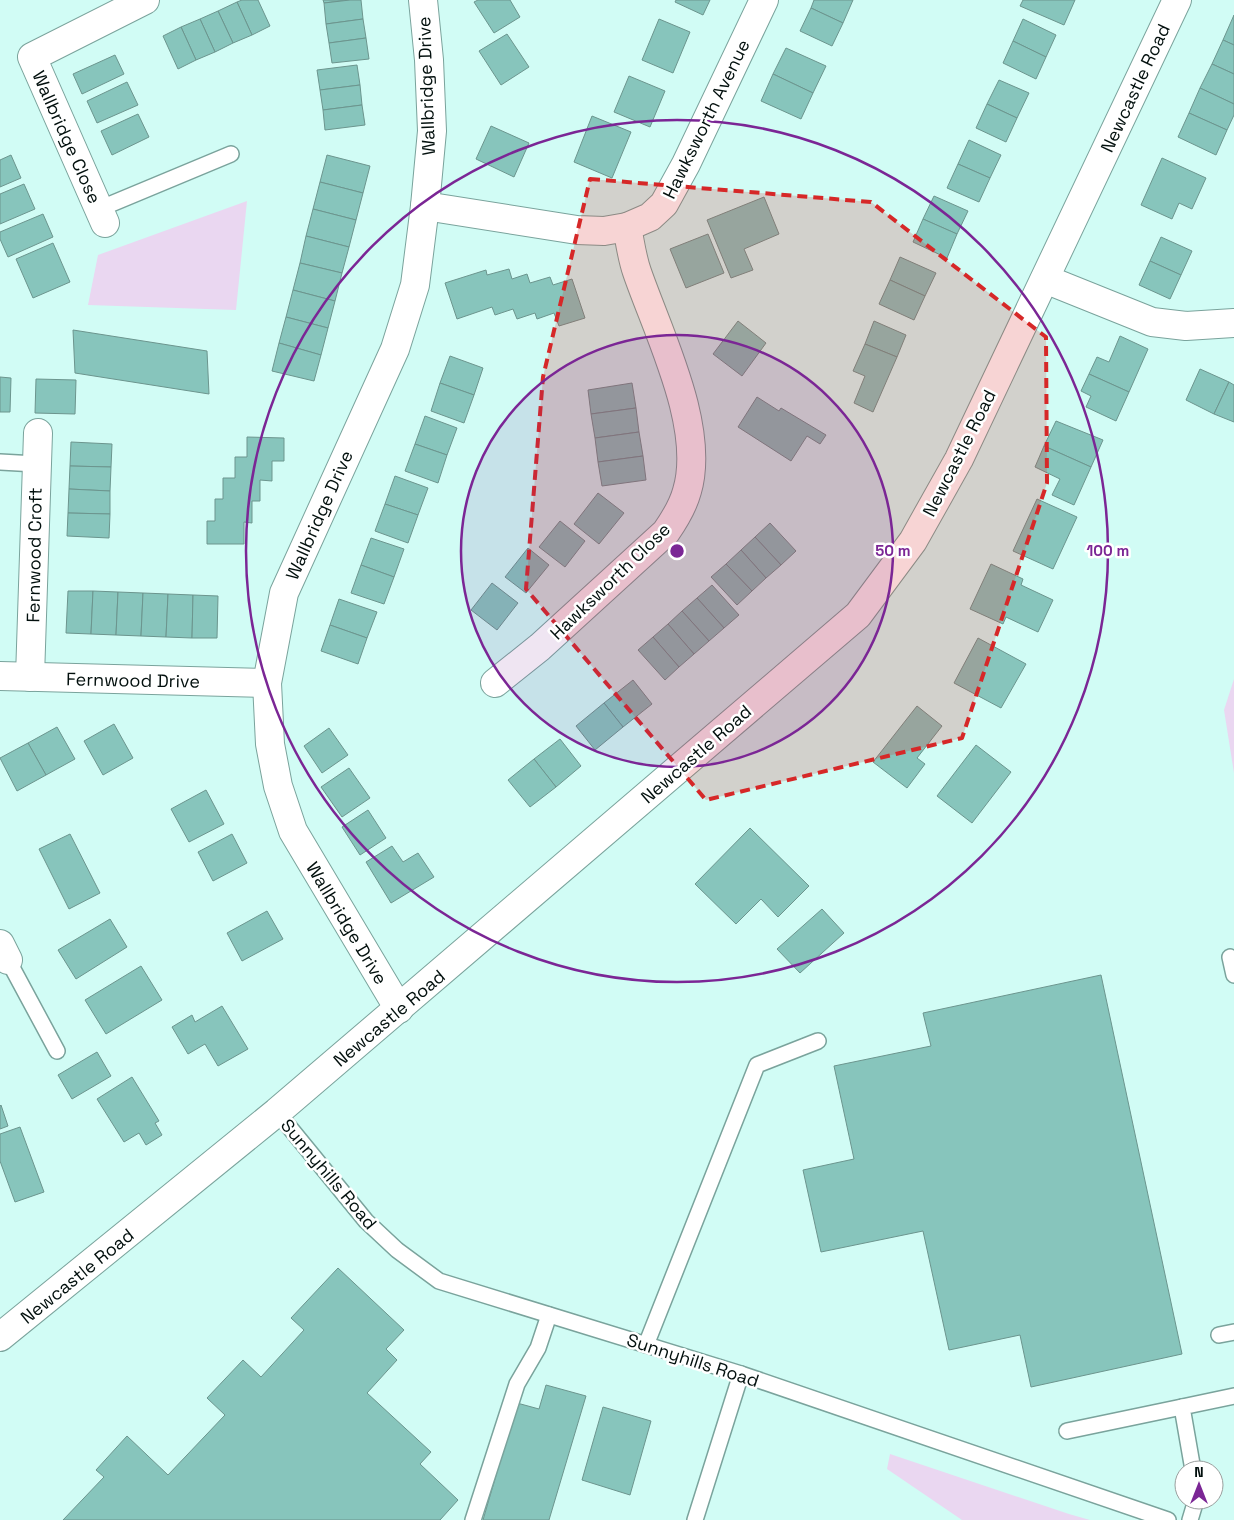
<svg xmlns="http://www.w3.org/2000/svg" width="1234" height="1520" viewBox="0 0 1234 1520" font-family="'Space Grotesk',sans-serif">
<rect width="100%" height="100%" fill="#d1fcf5"/>
<g fill="#ead7f1">
<polygon points="247,201 236,310 88,305 98,255"/>
<polygon points="1234,679 1234,773 1224,710"/>
<polygon points="890,1454 1069,1514 1090,1520 962,1520 887,1469"/>
</g>
<g fill="#87c5bc" stroke="#6c958e">
<polygon points="242,0 258,0 270,26 252,35 237,2"/>
<polygon points="323,0 350,0 324,3"/>
<polygon points="350,0 361,0 363,19 326,24 324,3"/>
<polygon points="478,0 510,0 520,17 494,33 474,2"/>
<polygon points="676,0 710,0 703,15 675,2"/>
<polygon points="814,0 853,0 843,23 811,8"/>
<polygon points="1023,0 1075,0 1064,25 1020,6"/>
<polygon points="237,2 252,35 233,43 218,11"/>
<polygon points="811,8 843,23 832,46 800,31"/>
<polygon points="218,11 233,43 215,52 200,19"/>
<polygon points="1234,15 1234,45 1223,40"/>
<polygon points="200,19 215,52 196,60 181,27"/>
<polygon points="363,19 366,38 329,43 326,24"/>
<polygon points="659,19 690,32 673,73 642,60"/>
<polygon points="1023,19 1056,35 1046,57 1013,41"/>
<polygon points="181,27 196,60 178,69 163,36"/>
<polygon points="507,34 529,67 501,85 479,51"/>
<polygon points="366,38 369,59 332,63 329,43"/>
<polygon points="1223,40 1234,45 1234,74 1212,64"/>
<polygon points="1013,41 1046,57 1036,79 1003,63"/>
<polygon points="786,48 826,66 813,93 773,74"/>
<polygon points="115,55 124,74 82,94 73,74"/>
<polygon points="1212,64 1234,74 1234,104 1200,88"/>
<polygon points="357,65 360,85 320,90 317,70"/>
<polygon points="773,74 813,93 801,119 761,101"/>
<polygon points="629,76 665,91 650,127 614,112"/>
<polygon points="999,80 1029,93 1017,118 987,104"/>
<polygon points="127,82 138,105 97,123 87,101"/>
<polygon points="360,85 362,105 323,110 320,90"/>
<polygon points="1200,88 1234,104 1234,115 1227,130 1189,113"/>
<polygon points="987,104 1017,118 1006,142 976,128"/>
<polygon points="362,105 365,125 325,130 323,110"/>
<polygon points="1189,113 1227,130 1216,155 1178,137"/>
<polygon points="138,114 149,137 112,155 101,131"/>
<polygon points="592,116 631,132 612,178 574,162"/>
<polygon points="491,126 529,143 514,177 476,159"/>
<polygon points="969,140 1001,155 990,178 958,164"/>
<polygon points="11,155 21,178 0,187 0,160"/>
<polygon points="327,155 370,166 363,193 320,182"/>
<polygon points="1162,158 1206,178 1192,209 1179,203 1172,219 1141,205"/>
<polygon points="958,164 990,178 979,202 947,188"/>
<polygon points="320,182 363,193 356,220 313,209"/>
<polygon points="24,184 35,209 0,224 0,194"/>
<polygon points="934,196 968,211 957,234 923,219"/>
<polygon points="764,197 779,234 744,249 753,270 731,278 707,220"/>
<polygon points="313,209 356,220 349,247 306,236"/>
<polygon points="43,214 53,237 8,257 0,239 0,232"/>
<polygon points="923,219 957,234 947,258 913,242"/>
<polygon points="708,234 724,273 686,288 670,249"/>
<polygon points="306,236 349,247 342,273 300,263"/>
<polygon points="1161,237 1192,251 1181,275 1150,261"/>
<polygon points="53,243 70,282 33,298 16,259"/>
<polygon points="900,257 936,273 925,296 890,280"/>
<polygon points="1150,261 1181,275 1170,299 1139,285"/>
<polygon points="300,263 342,273 335,301 293,290"/>
<polygon points="509,269 512,279 527,274 530,283 550,277 553,285 572,279 585,318 559,326 554,313 537,319 535,313 517,319 513,309 495,315 492,307 457,319 445,283 486,270 487,275"/>
<polygon points="890,280 925,296 914,320 879,304"/>
<polygon points="293,290 335,301 328,328 286,317"/>
<polygon points="286,317 328,328 321,355 279,343"/>
<polygon points="738,321 766,343 742,376 713,354"/>
<polygon points="874,321 906,335 897,357 865,344"/>
<polygon points="73,330 207,351 209,394 75,373"/>
<polygon points="1120,336 1148,349 1129,392 1089,374 1097,357 1109,362"/>
<polygon points="279,343 321,355 314,381 272,371"/>
<polygon points="865,344 897,357 873,412 854,403 865,376 853,371"/>
<polygon points="450,356 483,368 474,395 440,383"/>
<polygon points="1200,369 1229,382 1214,414 1186,400"/>
<polygon points="1089,374 1129,392 1116,421 1086,407 1091,396 1081,391"/>
<polygon points="0,377 11,378 10,412 0,412"/>
<polygon points="36,379 76,380 75,414 35,413"/>
<polygon points="1229,382 1234,385 1234,422 1214,414"/>
<polygon points="440,383 474,395 464,423 431,411"/>
<polygon points="632,383 636,408 591,414 588,390"/>
<polygon points="757,397 779,411 781,408 826,435 820,444 807,436 791,461 738,427"/>
<polygon points="636,408 639,432 595,438 591,414"/>
<polygon points="425,416 457,428 447,455 415,444"/>
<polygon points="1056,421 1103,440 1091,467 1044,446"/>
<polygon points="639,432 643,456 598,462 595,438"/>
<polygon points="247,437 284,438 284,461 272,461 272,481 260,480 260,501 252,501 252,523 244,522 244,544 207,544 207,521 215,521 215,499 223,499 223,478 235,478 235,457 247,457"/>
<polygon points="71,442 112,444 111,467 70,466"/>
<polygon points="415,444 447,455 438,483 405,471"/>
<polygon points="1044,446 1091,467 1074,505 1052,495 1060,479 1035,467"/>
<polygon points="643,456 646,480 602,486 598,462"/>
<polygon points="70,466 111,467 110,491 69,489"/>
<polygon points="395,476 428,488 418,515 385,504"/>
<polygon points="69,489 110,491 110,514 68,513"/>
<polygon points="598,493 624,513 599,544 574,524"/>
<polygon points="1037,499 1077,517 1053,569 1013,551"/>
<polygon points="385,504 418,515 408,543 375,531"/>
<polygon points="68,513 110,514 109,538 67,536"/>
<polygon points="560,521 585,541 565,567 539,547"/>
<polygon points="770,523 796,551 781,565 755,537"/>
<polygon points="755,537 781,565 766,578 741,550"/>
<polygon points="371,538 404,549 394,577 361,565"/>
<polygon points="528,548 549,565 526,593 505,577"/>
<polygon points="741,550 766,578 752,591 726,564"/>
<polygon points="726,564 752,591 737,605 711,577"/>
<polygon points="991,564 1023,579 1021,585 1053,600 1038,632 1006,617 1003,624 970,609"/>
<polygon points="361,565 394,577 384,604 351,593"/>
<polygon points="492,583 518,603 497,630 471,610"/>
<polygon points="712,585 739,615 724,628 697,598"/>
<polygon points="68,591 93,591 91,634 66,633"/>
<polygon points="93,591 118,592 116,635 91,634"/>
<polygon points="118,592 143,593 141,636 116,635"/>
<polygon points="143,593 168,594 166,637 141,636"/>
<polygon points="168,594 193,595 192,638 166,637"/>
<polygon points="193,595 218,596 217,638 192,638"/>
<polygon points="697,598 724,628 709,641 682,611"/>
<polygon points="339,599 377,612 367,638 330,625"/>
<polygon points="682,611 709,641 694,654 668,624"/>
<polygon points="668,624 694,654 679,667 653,637"/>
<polygon points="330,625 367,638 358,664 321,651"/>
<polygon points="653,637 679,667 665,680 638,650"/>
<polygon points="978,638 1026,664 1001,708 954,683"/>
<polygon points="633,680 652,704 623,727 604,703"/>
<polygon points="604,703 623,727 595,750 576,726"/>
<polygon points="917,706 942,726 917,758 925,764 907,788 873,762"/>
<polygon points="114,724 133,758 103,775 84,741"/>
<polygon points="57,727 75,759 46,775 28,743"/>
<polygon points="329,728 348,755 322,773 304,746"/>
<polygon points="560,739 581,766 556,787 534,759"/>
<polygon points="28,743 46,775 17,791 0,758"/>
<polygon points="976,745 1011,772 972,823 937,796"/>
<polygon points="534,759 556,787 530,807 508,780"/>
<polygon points="349,768 370,798 342,817 321,787"/>
<polygon points="206,790 224,824 189,842 171,809"/>
<polygon points="368,810 386,838 360,855 342,827"/>
<polygon points="750,828 809,886 778,917 761,899 736,924 695,884"/>
<polygon points="70,834 100,893 69,909 39,849"/>
<polygon points="232,834 247,863 213,881 198,852"/>
<polygon points="392,846 403,862 418,853 434,877 391,903 366,862"/>
<polygon points="822,909 844,933 800,973 777,949"/>
<polygon points="267,911 283,939 242,961 227,933"/>
<polygon points="110,919 127,947 76,979 58,950"/>
<polygon points="141,966 162,1000 106,1034 85,1000"/>
<polygon points="1101,975 1182,1354 1031,1387 1020,1335 949,1350 923,1231 821,1252 803,1170 854,1159 834,1066 931,1046 923,1013"/>
<polygon points="222,1006 248,1049 218,1066 205,1044 188,1054 172,1027 192,1015 195,1022"/>
<polygon points="97,1052 111,1076 72,1099 58,1075"/>
<polygon points="132,1077 159,1121 155,1123 162,1135 146,1145 139,1133 124,1142 97,1099"/>
<polygon points="1,1105 8,1126 0,1129 0,1106"/>
<polygon points="20,1127 44,1192 15,1202 0,1161 0,1134"/>
<polygon points="338,1268 404,1330 386,1349 397,1360 367,1393 431,1452 420,1464 458,1500 440,1520 63,1520 104,1477 96,1470 127,1436 168,1475 225,1415 207,1398 243,1360 261,1377 304,1330 291,1318"/>
<polygon points="546,1385 586,1396 549,1520 483,1520 517,1403 539,1409"/>
<polygon points="603,1407 651,1421 630,1495 582,1480"/>
</g>
<g fill="none" stroke-linecap="round" stroke-linejoin="round">
<defs>
<g id="lane">
<polyline points="99,209 231,154"/>
<polyline points="0,462 36,464"/>
<polyline points="1230,957 1234,975"/>
<polyline points="8,960 57,1051"/>
<polyline points="277,1112 366,1221 397,1250 439,1281 741,1374 1168,1520"/>
<polyline points="1219,1335 1234,1332"/>
<polyline points="646,1345 757,1065 818,1041"/>
<polyline points="1067,1431 1182,1407"/>
<polyline points="1193,1470 1182,1407 1234,1396"/>
<polyline points="473,1520 517,1384 538,1348 549,1315"/>
<polyline points="695,1520 741,1374"/>
<polyline points="1190,1520 1196,1500"/>
</g>
<g id="street">
<polyline points="425,206 577,230 604,231 627,227 650,217 664,204 686,164 764,0"/>
<polyline points="105,223 32,57 145,0"/>
<polyline points="1045,279 1152,322 1186,326 1234,323"/>
<polyline points="0,676 267,683"/>
<polyline points="30,677 38,433"/>
<path d="M495,683L540,647L666,532C675,519 683,506 687,491C706,427 658,333 637,272C632,258 630,242 627,227"/>
<polyline points="0,944 8,960"/>
</g>
<polyline id="secondary" points="399,1009 293,831 278,786 270,744 267,683 284,593 395,349 415,285 425,206 432,131 429,60 423,0"/>
<polyline id="highway" points="0,1337 277,1112 858,615 913,541 959,459 1177,0"/>
</defs>
<use href="#lane" stroke="#7aa39c" stroke-width="18"/>
<use href="#street" stroke="#7aa39c" stroke-width="30"/>
<use href="#secondary" stroke="#7aa39c" stroke-width="30"/>
<use href="#highway" stroke="#7aa39c" stroke-width="30"/>
<use href="#lane" stroke="#fff" stroke-width="15"/>
<use href="#street" stroke="#fff" stroke-width="28"/>
<use href="#secondary" stroke="#fff" stroke-width="28"/>
<use href="#highway" stroke="#fff" stroke-width="28"/>
</g>
<path fill="#d62828" fill-opacity="0.2" stroke="#d62828" stroke-width="4" stroke-dasharray="10 6" stroke-linejoin="round" d="M590,179L871,202L1046,337L1047,483L962,738L706,800L526,589L543,377Z"/>
<circle cx="677" cy="551" r="216" fill="#7b2695" fill-opacity=".12"/>
<g fill="none" stroke="#7b2695" stroke-width="2.5">
<circle cx="677" cy="551" r="216"/>
<circle cx="677" cy="551" r="431"/>
</g>
<g text-anchor="middle" dominant-baseline="central" stroke-width="5" stroke-linejoin="round" paint-order="stroke">
<g font-size="18" fill="#020f0d" stroke="#fff">
<text transform="translate(426 86) rotate(-92)">Wallbridge Drive</text>
<text transform="translate(1135 88) rotate(-65)">Newcastle Road</text>
<text transform="translate(706 119) rotate(-64)">Hawksworth Avenue</text>
<text transform="translate(67 137) rotate(66)">Wallbridge Close</text>
<text transform="translate(959 453) rotate(-63)">Newcastle Road</text>
<text transform="translate(319 515) rotate(-66)">Wallbridge Drive</text>
<text transform="translate(34 555) rotate(-89)">Fernwood Croft</text>
<text transform="translate(610 581) rotate(-44)">Hawksworth Close</text>
<text transform="translate(133 680) rotate(1)">Fernwood Drive</text>
<text transform="translate(696 754) rotate(-41)">Newcastle Road</text>
<text transform="translate(347 923) rotate(59)">Wallbridge Drive</text>
<text transform="translate(389 1018) rotate(-40)">Newcastle Road</text>
<text transform="translate(329 1174) rotate(50)">Sunnyhills Road</text>
<text transform="translate(77 1276) rotate(-39)">Newcastle Road</text>
<text transform="translate(693 1360) rotate(18)">Sunnyhills Road</text>
</g>
</g>
<circle cx="677" cy="551" r="8" fill="#7b2695" stroke="#fff" stroke-width="2.5"/>
<g font-size="15" text-anchor="middle" font-weight="bold" fill="#7b2695" stroke="#fff" stroke-width="5" stroke-linejoin="round" paint-order="stroke">
<text x="893" y="556">50 m</text>
<text x="1108" y="556">100 m</text>
</g>
<g transform="translate(1199 1485)"><circle r="24" fill="#ffffff" stroke="#9a9f9e"/>
<path d="M0-4L9 19L0 12L-9 19Z" fill="#7b2695"/>
<text y="-8" font-size="14" font-weight="bold" text-anchor="middle" fill="#020f0d">N</text>
</g>
</svg>
